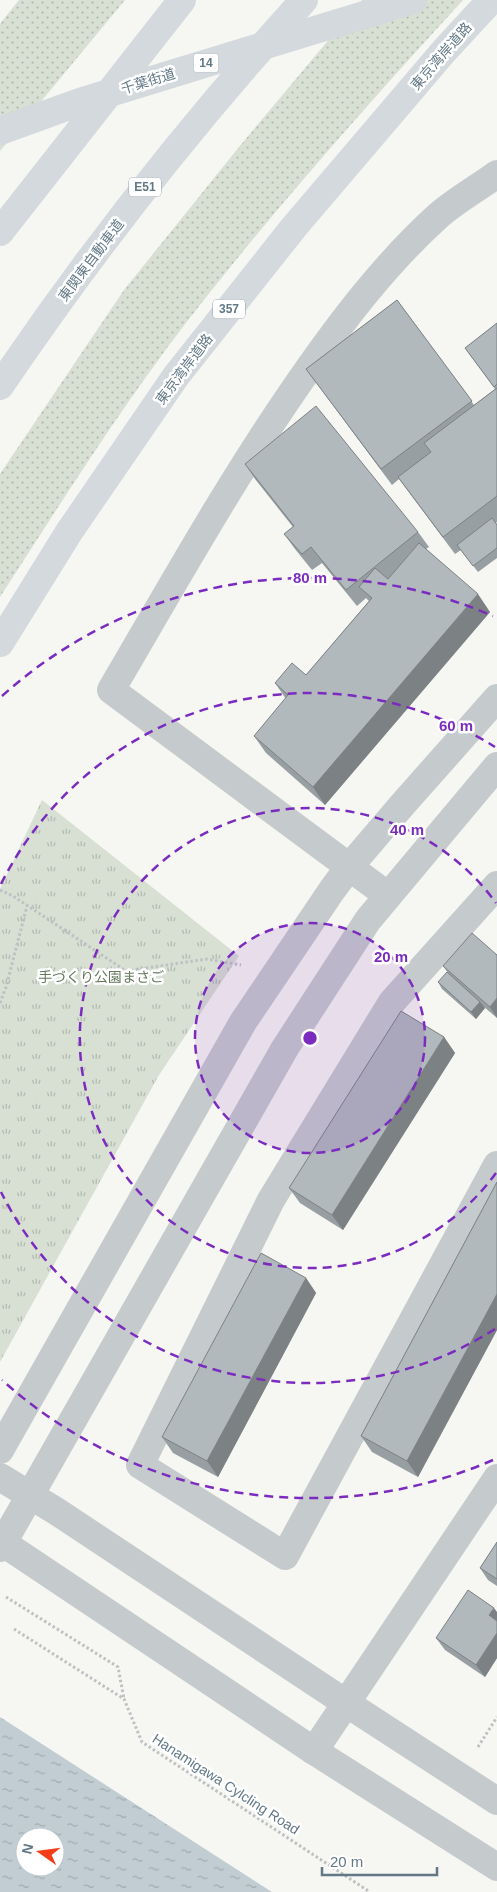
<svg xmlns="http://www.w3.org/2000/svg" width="497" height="1892" viewBox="0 0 497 1892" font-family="Arial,'Noto Sans JP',sans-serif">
<defs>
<pattern id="grass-dots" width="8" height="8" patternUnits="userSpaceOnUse" patternTransform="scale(1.25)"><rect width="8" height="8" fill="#d8dfd3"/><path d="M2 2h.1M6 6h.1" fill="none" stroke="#b3bab1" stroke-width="1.8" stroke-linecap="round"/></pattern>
<pattern id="park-tufts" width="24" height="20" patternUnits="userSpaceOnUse" patternTransform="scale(1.25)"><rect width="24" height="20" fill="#d8dfd3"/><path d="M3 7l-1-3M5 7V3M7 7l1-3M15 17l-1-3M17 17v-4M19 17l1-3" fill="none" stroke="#b3bab1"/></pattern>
<pattern id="water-ripples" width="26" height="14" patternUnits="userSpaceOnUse" patternTransform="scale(1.25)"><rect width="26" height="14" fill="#c1cdd2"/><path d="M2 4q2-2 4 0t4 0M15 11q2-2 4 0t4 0" fill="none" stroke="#a0abb0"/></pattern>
</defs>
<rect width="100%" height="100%" fill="#f6f6f2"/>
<g fill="url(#grass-dots)">
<polygon points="19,0 125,0 0,151 0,24"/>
<path d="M362,0H463C375,96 288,194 207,296C131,391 66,495 0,597V474L124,290L239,147Z"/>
</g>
<polygon fill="url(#park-tufts)" points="42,800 239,956 159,1075 0,1362 0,889"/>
<path fill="url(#water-ripples)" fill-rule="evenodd" d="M0,1717L272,1892H0ZM25,1837H55V1867H25Z"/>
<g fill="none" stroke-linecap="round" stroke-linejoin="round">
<g stroke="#bec1c3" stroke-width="3" stroke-dasharray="2.5 2.5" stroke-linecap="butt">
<polyline points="0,890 13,896 126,971 207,959 241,965"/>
<polyline points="0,1003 6,987 27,906"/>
<polyline points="6,1597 118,1667 124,1699"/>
<polyline points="14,1629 124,1699 142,1742 370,1892"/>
<polyline points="478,1747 497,1717"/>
</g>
<g stroke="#c5cacc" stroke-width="28">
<polyline points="497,885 392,1002 271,1200 140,1465 285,1556 497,1165"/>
<path d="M387,895L111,690C172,586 231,480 300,381C341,322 385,264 438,216C456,200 478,188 497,174"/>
<polyline points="0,1450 243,1022 332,890 350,866 403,804 497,698"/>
<polyline points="0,1477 56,1511 346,1703 497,1801"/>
<polyline points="0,1541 314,1751 497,1867"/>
<polyline points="0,1548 285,1048 368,920 497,766"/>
<polyline points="314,1751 497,1478"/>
</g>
<g stroke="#d3d9dd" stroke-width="28">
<polyline points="0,131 80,102 413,0"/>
<polyline points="0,232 182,0"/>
<path d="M0,386C92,250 194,121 304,0"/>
<polyline points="0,643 69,532 176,376 294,227 444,51 491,0"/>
</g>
</g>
<g fill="#989fa3">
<polygon points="397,300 474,405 495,389 465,348 497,323 497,522 496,523 497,524 497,558 478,572 461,550 455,554 399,479 392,485 306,369"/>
<polygon points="245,464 418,532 429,547 426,549 490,612 325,805 266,753 254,736 286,699 275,683 306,675 369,601 366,598 357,606 322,563 312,570 295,549 284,534 293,527 255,479"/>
<polygon points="497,955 497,1018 483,1006 485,1008 476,1019 442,989 438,982 448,973 443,966"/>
<polygon points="444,1037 455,1053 343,1230 300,1203 289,1188"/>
<polygon points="497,1182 497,1330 418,1477 372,1452 361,1436"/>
<polygon points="306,1278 316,1293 218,1477 173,1453 162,1437"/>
<polygon points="497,1542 497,1586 488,1580 480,1568"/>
<polygon points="497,1612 497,1658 485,1677 445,1650 436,1638"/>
</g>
<g fill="#7c8284">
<polygon points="478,594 490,612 325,805 313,787"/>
<polygon points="497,998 497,1018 490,1007"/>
<polygon points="480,1002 485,1008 476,1019 471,1012"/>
<polygon points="444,1037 455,1053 343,1230 332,1215"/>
<polygon points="306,1278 316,1293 218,1477 207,1461"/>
<polygon points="497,1294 497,1330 418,1477 407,1461"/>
<polygon points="494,1608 497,1612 497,1628 489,1615"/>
<polygon points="497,1633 497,1658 485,1677 476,1665"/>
</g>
<g fill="#b1b9bd" stroke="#7c8284">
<polygon points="397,300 472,401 381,469 306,369"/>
<polygon points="497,323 497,384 494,387 465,348"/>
<polygon points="497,388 497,496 443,537 398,477 431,452 424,443"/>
<polygon points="316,406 418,532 346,590 311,547 302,554 284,534 294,526 245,464"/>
<polygon points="492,518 497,525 497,548 473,566 457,545"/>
<polygon points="419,543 478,594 313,787 254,736 288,695 275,683 292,663 306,675 372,598 359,587 375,568 388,579"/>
<polygon points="472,933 497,955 497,998 490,1007 443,966"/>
<polygon points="447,972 480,1002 471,1012 438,982"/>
<polygon points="401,1011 444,1037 332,1215 289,1188"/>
<polygon points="497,1182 497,1294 407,1461 361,1436"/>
<polygon points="261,1253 306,1278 207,1461 162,1437"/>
<polygon points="497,1542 497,1579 480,1568"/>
<polygon points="468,1590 494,1608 489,1615 497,1621 497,1633 476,1665 436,1638"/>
</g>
<circle cx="310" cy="1038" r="115" fill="#7b2cbf" fill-opacity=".12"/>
<g fill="none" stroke="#7b2cbf" stroke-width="2.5" stroke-dasharray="9 6">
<circle cx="310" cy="1038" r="115"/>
<path d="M496 1173A230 230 0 1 1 496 903"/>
<path d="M495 1329A345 345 0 0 1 1 1192M1 884A345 345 0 0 1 495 747"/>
<path d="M493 1460A460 460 0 0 1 2 1380M2 696A460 460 0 0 1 493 616"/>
</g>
<g text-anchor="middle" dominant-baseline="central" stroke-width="5" stroke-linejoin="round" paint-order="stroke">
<g fill="#fff" stroke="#91a0aa" stroke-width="1">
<rect x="193.5" y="53.5" width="25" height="19" rx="4"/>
<rect x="129" y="177.5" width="32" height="19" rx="4"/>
<rect x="213" y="299.5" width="32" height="19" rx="4"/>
</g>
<g font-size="12" font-weight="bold" fill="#627886">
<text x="206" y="63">14</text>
<text x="145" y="187">E51</text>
<text x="229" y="309">357</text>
</g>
<g font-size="14" fill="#627886" stroke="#fff">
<text transform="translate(441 56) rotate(-49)">東京湾岸道路</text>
<text transform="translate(148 81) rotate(-17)">千葉街道</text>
<text transform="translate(91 260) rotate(-53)">東関東自動車道</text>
<text transform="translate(184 369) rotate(-53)">東京湾岸道路</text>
<text transform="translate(226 1784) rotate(33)">Hanamigawa Cylcling Road</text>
</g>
<g font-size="14" fill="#65785e" stroke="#fff">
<text x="101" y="977">手づくり公園まさご</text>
</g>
</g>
<circle cx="310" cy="1038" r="8" fill="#7b2cbf" stroke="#fff" stroke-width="2.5"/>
<g font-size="15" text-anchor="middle" font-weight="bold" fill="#7b2cbf" stroke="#fff" stroke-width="5" stroke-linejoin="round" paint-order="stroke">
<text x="310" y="583">80 m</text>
<text x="456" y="731">60 m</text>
<text x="407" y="835">40 m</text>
<text x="391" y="962">20 m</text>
</g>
<g transform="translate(40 1852) rotate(284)"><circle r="24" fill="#ffffff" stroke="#c0c9cf"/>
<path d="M0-4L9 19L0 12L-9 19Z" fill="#f23d16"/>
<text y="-8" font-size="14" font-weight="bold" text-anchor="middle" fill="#627886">N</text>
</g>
<path d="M322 1867v8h115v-8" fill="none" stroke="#627886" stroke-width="2.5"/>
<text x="330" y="1867" font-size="15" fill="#627886" stroke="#ffffff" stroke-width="4" paint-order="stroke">20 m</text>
</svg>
